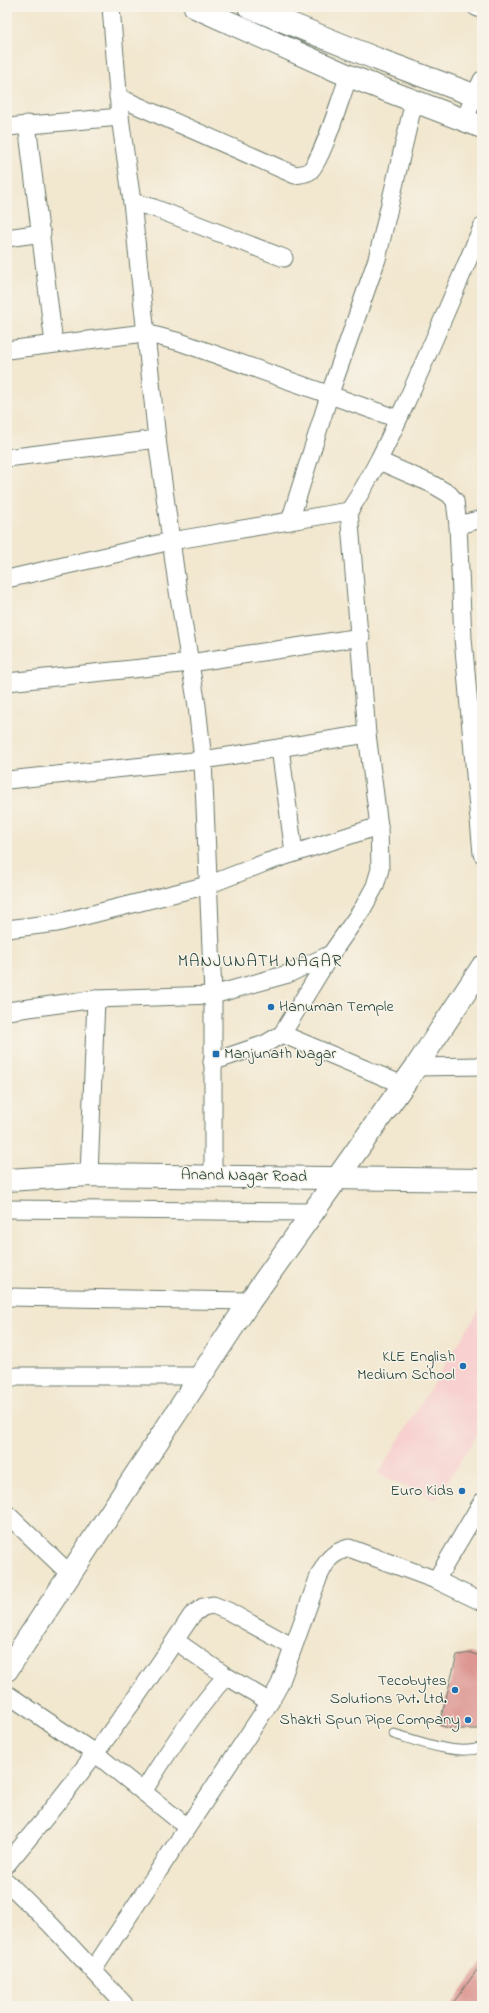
<svg xmlns="http://www.w3.org/2000/svg" width="489" height="2013" viewBox="0 0 489 2013" font-family="'Indie Flower',sans-serif">
<rect width="100%" height="100%" fill="#f7f3e8"/>
<filter id="ink" filterUnits="userSpaceOnUse"><feTurbulence type="fractalNoise" baseFrequency=".025" numOctaves="2"/><feDisplacementMap in="SourceGraphic" scale="8" xChannelSelector="R" yChannelSelector="G"/><feConvolveMatrix kernelMatrix="1 2 1 2 8 2 1 2 1" color-interpolation-filters="sRGB"/></filter>
<filter id="wash" filterUnits="userSpaceOnUse"><feTurbulence type="fractalNoise" baseFrequency=".012" numOctaves="4" result="noise"/><feDisplacementMap in="SourceGraphic" scale="16" xChannelSelector="R" yChannelSelector="G"/><feGaussianBlur stdDeviation="0.9" result="paint"/><feColorMatrix in="noise" values="0 0 0 0 0 0 0 0 0 0 0 0 0 0 0 0 0 1.4 0 .05"/><feComposite in="paint" operator="in"/></filter>
<g filter="url(#wash)">
<rect width="100%" height="100%" fill="#f2e7cf"/>
<polygon fill="#f7d0cf" points="482,1305 482,1427 436,1500 378,1474"/>
<g id="blocks">
<g fill="#dd9692">
<polygon points="471,1653 482,1657 482,1729 452,1729 439,1725 457,1655"/>
<polygon points="482,1963 482,2006 451,2006"/>
</g>
</g>
</g>
<g filter="url(#ink)">
<use href="#blocks" fill-opacity="0" stroke="#69786a" stroke-width="1"/>
<g fill="none" stroke-linecap="round" stroke-linejoin="round">
<defs>
<path id="service" d="M394,1734C418,1741 458,1757 482,1747"/>
<g id="minor">
<polyline points="111,7 120,117 132,202 157,439 178,591 197,706 203,760 213,995 213,1176"/>
<polyline points="476,7 482,10"/>
<path d="M118,97L295,175C300,174 306,174 310,171C324,156 340,98 349,76"/>
<polyline points="464,120 482,80"/>
<polyline points="27,124 54,344"/>
<polyline points="7,127 120,117"/>
<polyline points="132,202 154,208 284,258"/>
<polyline points="7,238 42,233"/>
<polyline points="7,350 145,333 180,342 398,419"/>
<polyline points="7,458 157,439"/>
<polyline points="379,461 432,484 449,494 455,501 458,525 463,638 482,854"/>
<polyline points="290,521 329,396 377,259 414,101"/>
<polyline points="458,525 482,519"/>
<polyline points="7,579 171,541 349,511"/>
<polyline points="7,682 190,663 361,637"/>
<polyline points="280,748 294,853"/>
<polyline points="7,780 203,760 367,734"/>
<polyline points="7,929 57,923 208,885 267,862 379,826"/>
<polyline points="7,1011 96,999 213,995 288,974 331,954"/>
<polyline points="282,1034 403,1085"/>
<path d="M212,1062L265,1044L282,1034L331,954L363,908L375,886L380,869L379,826L367,734L349,511C371,478 387,444 403,409C431,349 456,288 482,227"/>
<polyline points="416,1067 482,1066"/>
<polyline points="89,1175 96,999"/>
<polyline points="7,1209 312,1212"/>
<polyline points="7,1297 250,1301"/>
<polyline points="7,1379 17,1376 202,1376"/>
<polyline points="7,1514 71,1575"/>
<polyline points="436,1580 482,1502"/>
<polyline points="176,1641 226,1676 270,1702"/>
<polyline points="7,1694 96,1754 187,1827"/>
<path d="M143,1792C168,1751 194,1712 226,1676"/>
<path d="M7,1864C74,1785 135,1702 192,1615L203,1607L213,1605L228,1611L293,1647"/>
<polyline points="7,1882 51,1925 124,2004"/>
<path d="M93,1970L270,1702L280,1684L319,1576C327,1560 331,1553 349,1548L436,1580L482,1602"/>
</g>
<g id="tertiary">
<polyline points="195,7 349,76 482,127"/>
<polyline points="249,7 377,59 482,98"/>
<polyline points="7,1180 89,1175 482,1180"/>
<polyline points="7,1670 250,1301 416,1067 482,967"/>
</g>
</defs>
<use href="#service" stroke="#69786a" stroke-width="11"/>
<use href="#minor" stroke="#69786a" stroke-width="19"/>
<use href="#tertiary" stroke="#69786a" stroke-width="24"/>
<use href="#service" stroke="#fff" stroke-width="9"/>
<use href="#minor" stroke="#fff" stroke-width="17"/>
<use href="#tertiary" stroke="#fff" stroke-width="22"/>
</g>
</g>
<g fill="#1f6fb2" stroke="#f7f3e8" stroke-width="1.5">
<circle cx="271" cy="1007" r="4"/>
<rect x="212" y="1050" width="8" height="8" rx="2"/>
<circle cx="463" cy="1366" r="4"/>
<circle cx="462" cy="1491" r="4"/>
<circle cx="455" cy="1690" r="4"/>
<circle cx="468" cy="1720" r="4"/>
</g>
<g text-anchor="middle" dominant-baseline="central" stroke-width="3" stroke-linejoin="round" paint-order="stroke">
<g font-size="16" fill="#1f3d34" stroke="#f7f3e8" text-anchor="end">
<text x="279" y="1007" text-anchor="start">Hanuman Temple</text>
<text x="224" y="1054" text-anchor="start">Manjunath Nagar</text>
<text x="455" y="1357">KLE English<tspan x="455" dy="18">Medium School</tspan></text>
<text x="454" y="1491">Euro Kids</text>
<text x="447" y="1681">Tecobytes<tspan x="447" dy="18">Solutions Pvt. Ltd.</tspan></text>
<text x="460" y="1720">Shakti Spun Pipe Company</text>
</g>
<g font-size="16" fill="#1f3d34" stroke="#f7f3e8">
<text transform="translate(244 1176) rotate(1)">Anand Nagar Road</text>
</g>
<g font-size="17" letter-spacing="1" fill="#1f3d34" stroke="#f7f3e8">
<text x="260" y="961">MANJUNATH NAGAR</text>
</g>
</g>
<rect width="489" height="2013" fill="none" stroke="#f7f3e8" stroke-width="24"/>
</svg>
